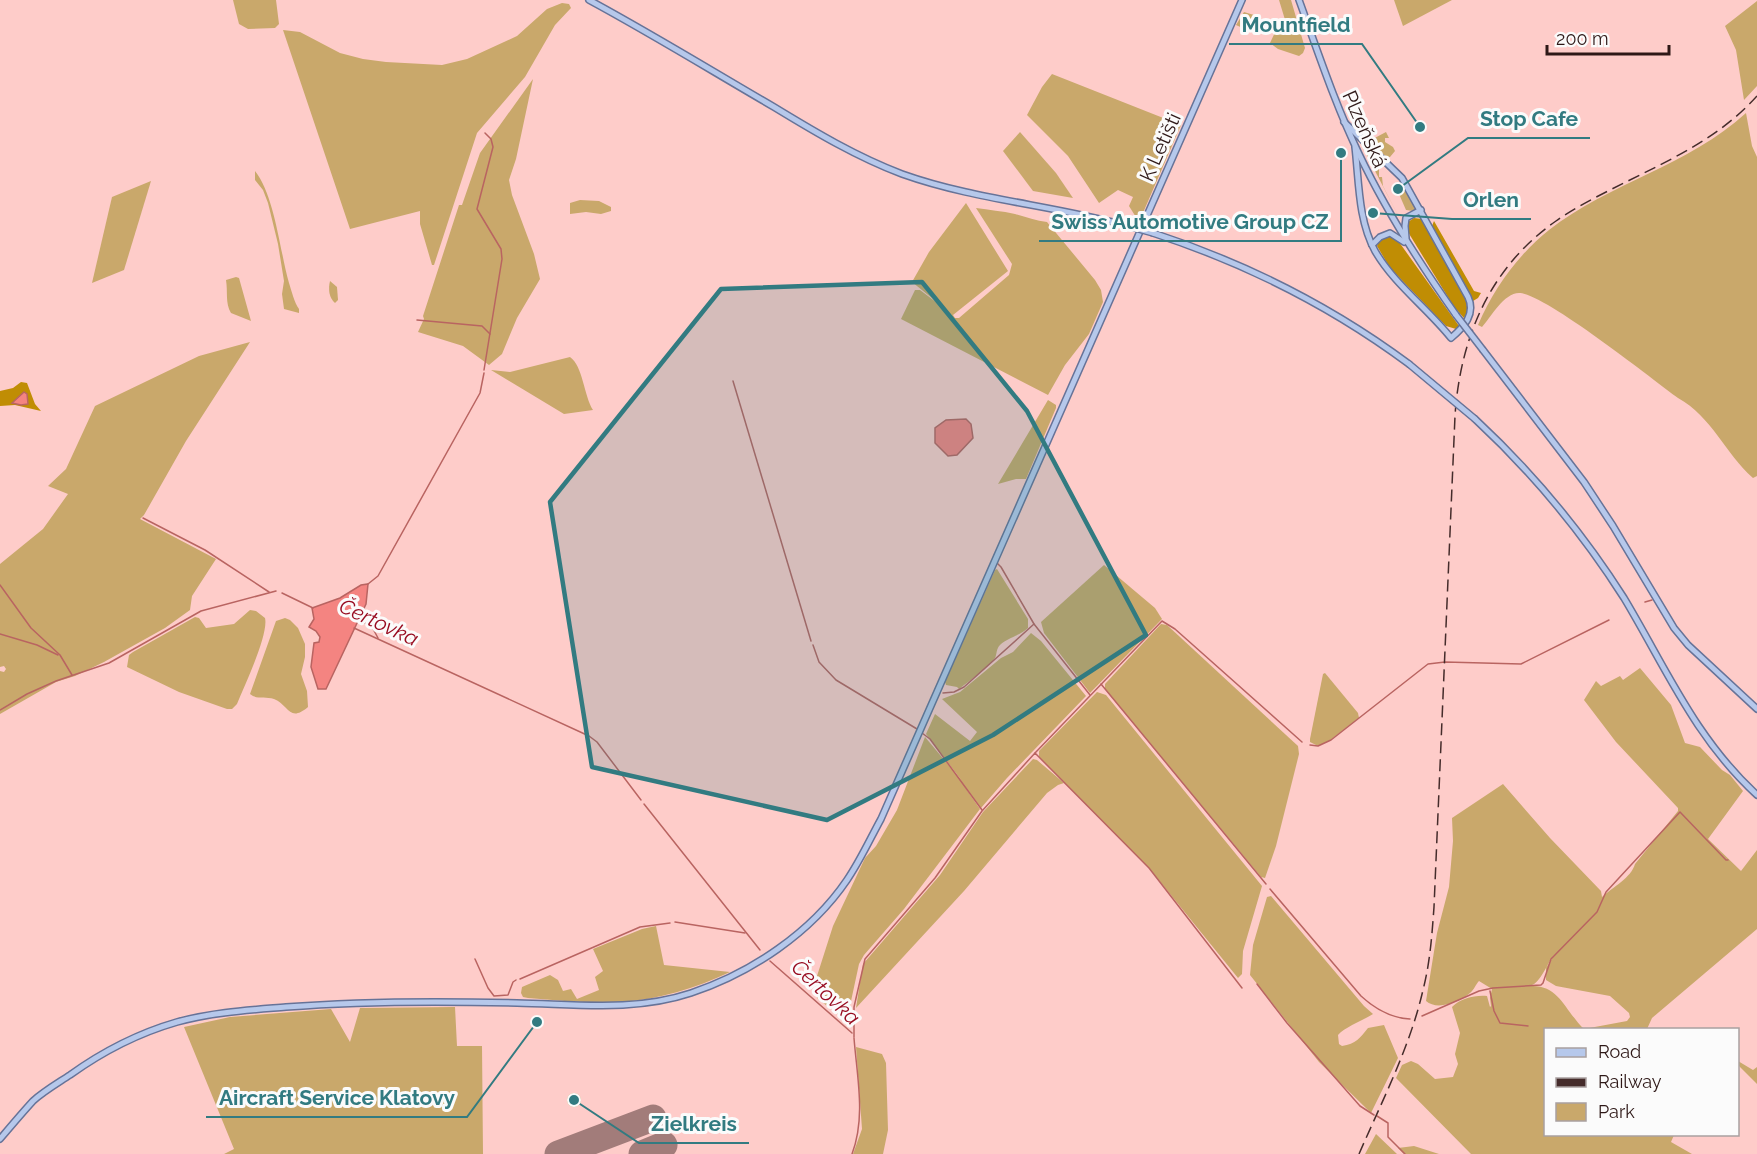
<svg xmlns="http://www.w3.org/2000/svg" width="1757" height="1154" viewBox="0 0 1757 1154" font-family="Raleway,sans-serif">
<rect width="100%" height="100%" fill="#feccc9"/>
<g fill="#c9a86b" fill-rule="evenodd">
<polygon points="233,0 276,0 279,24 275,28 248,29 239,24"/>
<polygon points="1279,0 1291,0 1305,48 1303,53 1299,56 1278,49 1270,43 1278,26 1286,23"/>
<polygon points="1394,0 1452,0 1403,26"/>
<polygon points="1757,1 1757,86 1744,100 1736,50 1725,26"/>
<polygon points="562,3 569,4 571,8 555,25 525,77 477,133 434,265 432,265 420,224 420,211 350,229 283,30 300,32 340,53 363,59 386,62 442,65 467,59 517,36 547,9"/>
<polygon points="1244,12 1254,15 1247,30 1236,25"/>
<polygon points="1052,74 1181,125 1139,222 1129,206 1133,197 1118,190 1099,203 1068,156 1027,115 1042,87"/>
<polygon points="533,79 516,159 509,180 512,195 534,254 540,279 517,318 502,354 489,365 463,346 418,332 424,319 423,316 459,205 462,205 480,153"/>
<path d="M1746,113L1752,146L1757,157V476L1753,478C1725,453 1712,417 1678,398C1652,379 1544,293 1519,293C1504,293 1491,317 1482,327L1478,325C1494,288 1517,256 1549,230C1609,183 1688,166 1746,113Z"/>
<polygon points="1020,132 1056,173 1073,198 1033,191 1003,151"/>
<polygon points="1386,132 1389,138 1385,138 1385,142 1393,147 1395,151 1390,157 1386,157 1369,141"/>
<polygon points="1360,142 1380,160 1380,162 1377,156 1375,157 1377,164 1381,162 1382,166 1379,166 1379,177 1382,177 1383,186 1402,223"/>
<path d="M255,171C275,196 280,252 289,283C292,292 294,302 299,309V313L284,309L282,294L284,281L278,244L268,203L263,190L255,180Z"/>
<polygon points="151,181 124,270 92,283 112,197"/>
<polygon points="1404,186 1416,208 1413,211 1406,210 1399,194 1404,191 1402,187"/>
<polygon points="580,200 599,201 611,207 611,211 601,214 586,212 570,214 570,203"/>
<path d="M966,203L1008,271L953,315L955,318H959L1009,275L1012,264L976,208C989,210 1002,211 1015,214C1026,217 1036,221 1047,222L1095,280L1101,290L1103,302L1089,334L1065,365L1048,395L901,319L915,290H920L948,311L912,282L929,252Z"/>
<path d="M236,277L239,278L251,321L231,313C225,303 228,292 226,280Z"/>
<path d="M330,281L337,287L338,300L335,303C329,298 328,289 330,281Z"/>
<polygon points="250,342 186,441 144,515 140,519 216,559 192,596 190,610 165,628 104,662 75,676 56,682 0,714 0,671 4,672 6,669 4,666 0,667 0,564 43,529 68,494 48,486 66,469 95,406 199,356"/>
<path d="M570,357C583,366 584,396 593,410L564,414L491,370L510,372Z"/>
<polygon points="1048,400 1056,405 1056,408 1026,479 1016,479 998,484"/>
<polygon points="1104,565 1155,608 1162,619 1090,693 1044,633 1041,622"/>
<path d="M997,569L1028,619V628C1020,636 1008,637 1000,645C996,649 997,654 995,658C988,668 969,681 959,689L957,687L946,685L945,682L995,570Z"/>
<path d="M250,610L256,611L265,618C269,634 244,687 237,704L232,709H227L179,692L127,667L129,655L133,652L195,617L199,618L206,628L234,624Z"/>
<path d="M285,618L290,620L298,628L305,644V657L301,674L307,691L308,707C289,723 289,705 274,699C265,696 257,700 250,694L276,621Z"/>
<polygon points="1161,624 1167,625 1298,746 1299,754 1276,846 1265,878 1261,877 1105,689 1105,684"/>
<polygon points="1031,633 1041,641 1086,696 1007,778 981,808 964,786 980,809 904,909 864,955 859,964 848,1015 840,1016 817,998 817,976 833,926 865,858 876,846 897,810 925,737 962,781 926,734 935,714 970,741 977,732 942,699 960,692 1001,658 1013,652"/>
<path d="M1640,668L1671,705L1685,743L1700,747L1722,770L1730,775L1743,791L1708,839L1741,871L1757,850V929L1652,1018L1647,1029L1546,1030V1134L1674,1135L1671,1142L1692,1154H1471L1396,1078L1402,1065L1411,1061L1418,1064L1435,1079L1453,1077L1458,1064L1455,1054L1460,1033L1452,1007C1461,998 1475,995 1487,996L1490,1007L1491,1006L1490,998L1492,989L1479,981C1476,984 1474,990 1470,993C1460,1002 1437,1011 1426,1001L1437,933L1449,887L1453,841L1452,818L1503,784L1550,838L1601,891L1602,897C1613,887 1631,878 1635,864L1678,811V808L1616,742L1584,700L1596,681L1601,686L1620,676L1623,680ZM1555,954L1546,968V980L1556,986L1610,996L1629,1013L1630,1017L1627,1021L1584,1029C1565,1011 1559,984 1530,986C1542,982 1546,964 1555,954Z"/>
<polygon points="1325,673 1358,713 1359,718 1329,741 1318,746 1310,742 1310,739 1323,674"/>
<polygon points="1097,692 1106,695 1262,886 1243,951 1242,974 1238,978 1149,868 1039,757 1039,751"/>
<polygon points="1033,759 1037,760 1064,783 1058,785 1047,793 964,891 856,1008 863,964 940,875 983,812"/>
<path d="M1271,896L1364,1006L1373,1014C1362,1021 1345,1027 1338,1035L1339,1044L1342,1046C1356,1044 1360,1038 1368,1028L1384,1025L1398,1058L1371,1113L1319,1062L1250,975L1253,945L1267,897Z"/>
<path d="M656,926L664,965L730,972C696,988 658,1000 620,1002C589,1004 558,1000 528,998L523,997L521,993L522,987L550,975L558,980L563,991L571,989L577,999L599,990L595,977L603,971L593,949L642,929Z"/>
<polygon points="455,1007 457,1046 482,1046 483,1154 224,1154 234,1149 184,1027 230,1017 331,1009 350,1042 360,1008"/>
<polygon points="856,1047 882,1054 886,1063 888,1130 883,1154 853,1154 862,1129"/>
<polygon points="1738,1061 1753,1070 1757,1067 1757,1084 1738,1065"/>
<circle cx="574" cy="1100" r="7"/>
<polygon points="1376,1134 1397,1154 1398,1154 1365,1154"/>
<polygon points="1414,1146 1439,1154 1404,1154 1398,1148"/>
</g>
<g fill="#c08d04">
<polygon points="1414,218 1422,219 1465,297 1468,311 1464,318 1454,307 1408,232 1408,222"/>
<polygon points="1434,221 1474,291 1481,293 1478,298 1473,301 1434,231 1432,226"/>
<polygon points="1389,234 1394,235 1459,326 1456,329 1446,326 1390,268 1377,246 1379,241"/>
<polygon points="21,382 27,383 35,404 41,411 15,405 0,406 0,391 13,388"/>
</g>
<g fill="#f48481" stroke="#b96461" stroke-width="1.5">
<polygon points="24,392 27,394 28,404 21,405 12,403"/>
<polygon points="966,419 971,424 973,438 957,455 948,456 935,443 935,428 946,420"/>
<polygon points="368,584 366,604 326,689 318,689 311,667 314,643 319,642 320,637 316,631 309,627 314,619 312,608 340,598 361,585"/>
</g>
<g fill="none" stroke-linecap="round" stroke-linejoin="round">
<g stroke="#b96461" stroke-width="1.5">
<polyline points="417,320 482,326 490,334"/>
<polyline points="484,370 502,259 501,249 477,209 493,147 491,139 485,133"/>
<polyline points="733,381 811,641"/>
<polyline points="143,518 205,550 269,592"/>
<polyline points="997,563 1001,567 1034,624 1090,695"/>
<polyline points="368,584 378,576 480,393 484,373"/>
<polyline points="0,585 31,628 60,655 72,675"/>
<polyline points="282,593 313,608"/>
<polyline points="1645,602 1652,600"/>
<polyline points="358,619 372,627 378,638"/>
<polyline points="354,628 589,736 597,742 641,800"/>
<polyline points="0,634 37,645 58,655"/>
<polyline points="813,645 819,662 836,680 917,729"/>
<polyline points="1101,684 1266,884"/>
<polyline points="943,693 954,692 964,687 1034,624"/>
<polyline points="0,710 27,694 56,681 109,663 201,611 276,591"/>
<polyline points="922,733 930,739 982,810"/>
<polyline points="1310,745 1318,746 1331,740 1428,664 1445,662 1521,664 1609,620"/>
<polyline points="1035,753 1162,621 1175,629 1302,742"/>
<polyline points="644,804 760,950"/>
<path d="M1270,889L1361,996C1375,1009 1391,1018 1410,1019"/>
<polyline points="675,922 745,933"/>
<polyline points="475,959 488,988 494,996 508,995 513,982 516,980"/>
<polyline points="770,961 852,1033"/>
<polyline points="520,979 640,927 670,923"/>
<polyline points="1257,984 1287,1023 1360,1106 1374,1115"/>
<polyline points="1490,991 1494,1011 1500,1023 1528,1026"/>
<polyline points="1422,1016 1479,991 1493,988 1541,985 1543,983 1551,959 1597,912 1606,892 1680,812 1726,860 1728,860"/>
<polyline points="854,1037 854,1007 865,959 935,878 982,811 1035,753 1149,868 1242,988"/>
<polyline points="1377,1116 1388,1123 1388,1137 1405,1154"/>
<path d="M852,1154C866,1117 857,1077 854,1038"/>
</g>
<g stroke="#a27c7a" stroke-width="27">
<polyline points="558,1154 653,1118"/>
<polyline points="642,1154 664,1145"/>
</g>
<defs>
<g id="major">
<path d="M589,0C652,34 712,71 774,107C815,132 857,157 902,174C975,200 1053,205 1128,226"/>
<path d="M1299,0C1318,52 1335,104 1359,154C1386,211 1420,264 1456,315"/>
<path d="M1344,122L1402,178L1468,297C1476,314 1464,327 1451,338C1427,308 1394,284 1375,251C1358,220 1359,181 1355,147"/>
<path d="M1153,233C1245,263 1331,306 1409,364"/>
<polyline points="1406,238 1405,226 1406,218 1421,210"/>
<polyline points="1372,245 1380,237 1390,233 1404,242"/>
<polyline points="1483,350 1584,482 1613,526 1674,628 1688,645 1757,709"/>
<path d="M1475,419C1532,472 1582,532 1624,598C1666,668 1695,738 1757,795"/>
<path d="M0,1139C11,1126 22,1113 33,1101C44,1091 58,1083 70,1075C102,1052 139,1033 177,1022C213,1012 250,1010 286,1007C363,1001 440,1001 517,1003C576,1004 634,1012 691,993C751,973 811,933 847,880C860,861 870,839 881,819L1242,0"/>
</g>
</defs>
<use href="#major" stroke="#677398" stroke-width="8"/>
<use href="#major" stroke="#b6c8eb" stroke-width="5"/>
<path stroke="#452c2b" stroke-width="1.5" stroke-dasharray="12 6" stroke-linecap="butt" d="M1359,1154C1382,1101 1410,1047 1423,990C1430,963 1432,935 1434,907L1455,416C1460,338 1490,267 1556,221C1579,205 1604,193 1628,181C1676,157 1721,136 1757,96"/>
<defs>
<g id="major-bridge">
<polyline points="1128,226 1153,233"/>
<polyline points="1456,315 1483,350"/>
<polyline points="1409,364 1475,419"/>
</g>
</defs>
<use href="#major-bridge" stroke="#677398" stroke-width="8" stroke-linecap="butt"/>
<use href="#major-bridge" stroke="#b6c8eb" stroke-width="5"/>
</g>
<path fill="#327b81" fill-opacity="0.2" stroke="#327b81" stroke-width="4.5" stroke-linejoin="round" d="M922,282L1027,411L1146,635L993,735L827,820L592,767L550,502L721,289Z"/>
<g text-anchor="middle" dominant-baseline="central" stroke-width="6" stroke-linejoin="round" paint-order="stroke">
<g font-size="20" fill="#2e1817" stroke="#fbfbfb">
<text transform="translate(1365 129) rotate(66)">Plzeňská</text>
<text transform="translate(1160 147) rotate(-66)">K Letišti</text>
</g>
<g font-size="21" font-style="italic" fill="#980c21" stroke="#fbfbfb">
<text transform="translate(379 622) rotate(25)">Čertovka</text>
<text transform="translate(826 992) rotate(43)">Čertovka</text>
</g>
</g>
<path fill="none" stroke="#327b81" stroke-width="2" d="M1420 127L1362 44H1229M1398 189L1468 138H1590M1373 213L1452 219H1531M1341 153L1341 241H1039M537 1022L467 1117H206M574 1100L639 1143H749"/>
<g fill="#327b81" stroke="#fbfbfb" stroke-width="2">
<circle cx="1420" cy="127" r="6"/>
<circle cx="1398" cy="189" r="6"/>
<circle cx="1373" cy="213" r="6"/>
<circle cx="1341" cy="153" r="6"/>
<circle cx="537" cy="1022" r="6"/>
<circle cx="574" cy="1100" r="6"/>
</g>
<g font-size="21" text-anchor="middle" font-weight="bold" fill="#327b81" stroke="#fbfbfb" stroke-width="6" stroke-linejoin="round" paint-order="stroke">
<text x="1296" y="32">Mountfield</text>
<text x="1529" y="126">Stop Cafe</text>
<text x="1491" y="207">Orlen</text>
<text x="1190" y="229">Swiss Automotive Group CZ</text>
<text x="337" y="1105">Aircraft Service Klatovy</text>
<text x="694" y="1131">Zielkreis</text>
</g>
<rect x="1544" y="1028" width="195" height="108" fill="#fbfbfb" stroke="#a9a0a0" stroke-width="1.5"/>
<rect x="1556" y="1048" width="30" height="9" fill="#b6c8eb" stroke="#a9a0a0" stroke-width="1.5"/>
<text x="1598" y="1058" font-size="18" fill="#2e1817">Road</text>
<rect x="1556" y="1078" width="30" height="9" fill="#452c2b" stroke="#a9a0a0" stroke-width="1.5"/>
<text x="1598" y="1088" font-size="18" fill="#2e1817">Railway</text>
<rect x="1556" y="1103" width="30" height="18" fill="#c9a86b" stroke="#a9a0a0" stroke-width="1.5"/>
<text x="1598" y="1118" font-size="18" fill="#2e1817">Park</text>
<path d="M1547 45v9h122v-9" fill="none" stroke="#2e1817" stroke-width="3"/>
<text x="1556" y="45" font-size="18" fill="#2e1817" stroke="#fbfbfb" stroke-width="4.5" paint-order="stroke">200 m</text>
</svg>
